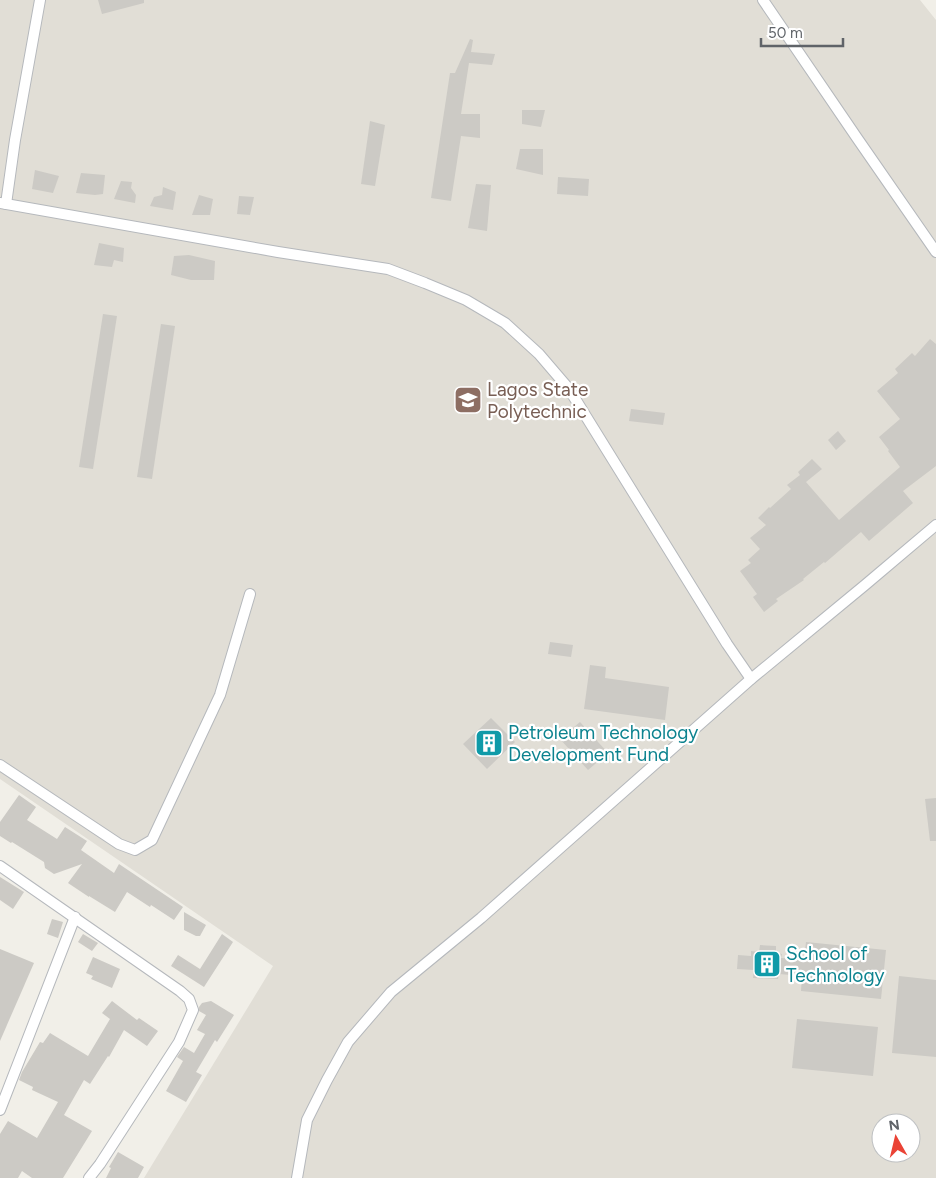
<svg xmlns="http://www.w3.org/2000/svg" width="936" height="1178" viewBox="0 0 936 1178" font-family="Figtree,sans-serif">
<rect width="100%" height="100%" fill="#f1efe8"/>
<path fill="#e1ded6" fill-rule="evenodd" d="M0,0H920L936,20V1178H144L273,966L0,779ZM881,1123H911V1153H881Z"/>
<g fill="#cccac5">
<polygon points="98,0 144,0 144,3 102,14"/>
<polygon points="470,39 473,40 471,52 495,54 492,65 469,63 461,114 480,114 480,138 461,136 451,201 431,198 450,73 455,73"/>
<polygon points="522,110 545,110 541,127 522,124"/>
<polygon points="370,121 385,125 375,186 361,184"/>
<polygon points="520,149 543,149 543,175 516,169"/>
<polygon points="35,170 59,176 53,193 32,189"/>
<polygon points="81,173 105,175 103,194 95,195 76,193"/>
<polygon points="558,177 589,179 588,196 557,194"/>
<polygon points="121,181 132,182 131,188 136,195 135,203 114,199"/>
<polygon points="476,184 491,185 487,231 468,228"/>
<polygon points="163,187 176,192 173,210 150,206 154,197 162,195"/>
<polygon points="199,195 213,199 210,215 192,215"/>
<polygon points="239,196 254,197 250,215 237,214"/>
<polygon points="99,243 124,248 123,262 114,260 112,267 94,265"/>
<polygon points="189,255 215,261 214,280 191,280 171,275 174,256"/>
<polygon points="103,314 117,316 93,469 79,467"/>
<polygon points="161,324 175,326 152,479 137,477"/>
<polygon points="930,339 936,344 936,466 903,491 913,503 869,541 861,532 825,563 824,562 803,579 804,580 776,599 778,601 764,612 753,597 757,594 740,571 751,563 748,560 760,549 750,538 766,525 758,518 769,507 770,508 791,489 787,485 800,475 798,472 812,459 822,469 806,482 839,520 900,467 888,451 889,450 879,437 900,419 877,391 898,373 895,369 912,353 915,356"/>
<polygon points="631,409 665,413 663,425 629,421"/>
<polygon points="838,431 846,441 836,450 828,440"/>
<polygon points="550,642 573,645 571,657 548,654"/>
<polygon points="590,665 606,667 605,678 669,687 665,720 584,709"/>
<polygon points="491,718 515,742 487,769 463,744"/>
<polygon points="580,722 608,753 588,770 560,739"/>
<polygon points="19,795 36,807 27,820 57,839 65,827 87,841 81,850 114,873 119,864 183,907 174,920 151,905 150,907 127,892 115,912 89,896 89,897 68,883 82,864 54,874 45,868 44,862 12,842 11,843 0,836 0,822"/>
<polygon points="936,798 936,841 930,841 925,799"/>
<polygon points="0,877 24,892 13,909 0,900"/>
<polygon points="184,912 206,925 200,936 196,936 184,930"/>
<polygon points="52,919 63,922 58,938 47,934"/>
<polygon points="83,934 98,943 92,951 78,942"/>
<polygon points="222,934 233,942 204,987 171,966 178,955 200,969"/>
<polygon points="806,942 886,950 881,999 801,991 802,976 779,974 778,979 753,978 754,970 737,969 738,955 751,956 751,951 759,952 760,945 776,946 776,953 782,954 781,958 804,959"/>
<polygon points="0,949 34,963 0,1041"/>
<polygon points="93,957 120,969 112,988 91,979 93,976 86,973"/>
<polygon points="899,976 936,980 936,1057 892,1053"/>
<polygon points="112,1001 137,1020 139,1018 158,1031 147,1046 124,1030 109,1057 108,1056 90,1084 84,1080 64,1115 92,1131 63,1178 32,1178 22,1171 18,1178 0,1178 0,1134 8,1121 37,1138 58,1102 32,1090 33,1087 19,1080 22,1072 40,1042 43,1043 50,1033 88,1056 110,1019 102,1013"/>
<polygon points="211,1001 234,1015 217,1042 215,1040 196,1072 202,1075 186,1102 166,1091 183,1061 177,1057 184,1047 194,1053 205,1034 197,1030 206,1015 199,1011 199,1007 202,1003"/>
<polygon points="797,1019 878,1027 873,1076 792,1068"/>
<polygon points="118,1152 144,1167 138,1178 106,1178 111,1168 109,1167"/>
</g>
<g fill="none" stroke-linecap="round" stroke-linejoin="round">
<defs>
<g id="minor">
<polyline points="763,0 857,138 936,252"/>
<polyline points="0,203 278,252 388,269 425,283 466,300 505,323 539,354 569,389 727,644 751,679"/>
<polyline points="6,204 15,140 40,0"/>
<polyline points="0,765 119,844 135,850 152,840 220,695 250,594"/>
<polyline points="0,866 180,991 189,999 193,1010 179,1042 100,1164 89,1178"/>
<polyline points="0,1110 75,917"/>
<polyline points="297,1178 307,1120 327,1080 348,1042 391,992 481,918 751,679 865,585 936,525"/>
</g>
</defs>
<use href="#minor" stroke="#b5b8bc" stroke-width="12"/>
<use href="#minor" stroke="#fff" stroke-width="10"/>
</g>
<defs>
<symbol id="university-square" viewBox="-11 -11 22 22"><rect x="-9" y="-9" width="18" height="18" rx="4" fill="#8d6e63" stroke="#fff"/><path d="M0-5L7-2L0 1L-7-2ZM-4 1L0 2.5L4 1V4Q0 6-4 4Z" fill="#fff"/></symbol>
<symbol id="building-square" viewBox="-11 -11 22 22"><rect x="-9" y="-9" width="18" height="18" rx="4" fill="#0f9aa8" stroke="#fff"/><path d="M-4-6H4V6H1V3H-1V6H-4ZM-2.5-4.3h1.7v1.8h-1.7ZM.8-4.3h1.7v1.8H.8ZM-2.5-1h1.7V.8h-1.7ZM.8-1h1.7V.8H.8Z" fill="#fff"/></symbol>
</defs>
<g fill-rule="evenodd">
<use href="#university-square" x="452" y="384" width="32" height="32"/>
<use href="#building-square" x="473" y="727" width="32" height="32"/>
<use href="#building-square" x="751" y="948" width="32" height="32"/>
</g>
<g text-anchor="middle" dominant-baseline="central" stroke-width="4.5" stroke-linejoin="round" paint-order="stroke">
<g font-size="19" fill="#785e54" stroke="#fff" text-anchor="start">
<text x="487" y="389">Lagos State<tspan x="487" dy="22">Polytechnic</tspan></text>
</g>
<g font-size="19" fill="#0d838f" stroke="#fff" text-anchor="start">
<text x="508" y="732">Petroleum Technology<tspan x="508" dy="22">Development Fund</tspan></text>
<text x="786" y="953">School of<tspan x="786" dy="22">Technology</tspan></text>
</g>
</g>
<g transform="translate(896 1138) rotate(352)"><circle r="24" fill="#ffffff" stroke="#bfc1c3"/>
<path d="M0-4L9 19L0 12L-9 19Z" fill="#ea4335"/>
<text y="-8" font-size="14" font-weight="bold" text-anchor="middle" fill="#5f6368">N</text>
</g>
<path d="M761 38v8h82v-8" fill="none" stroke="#5f6368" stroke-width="2.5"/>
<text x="768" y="38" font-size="15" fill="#5f6368" stroke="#ffffff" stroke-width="4" paint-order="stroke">50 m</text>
</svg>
